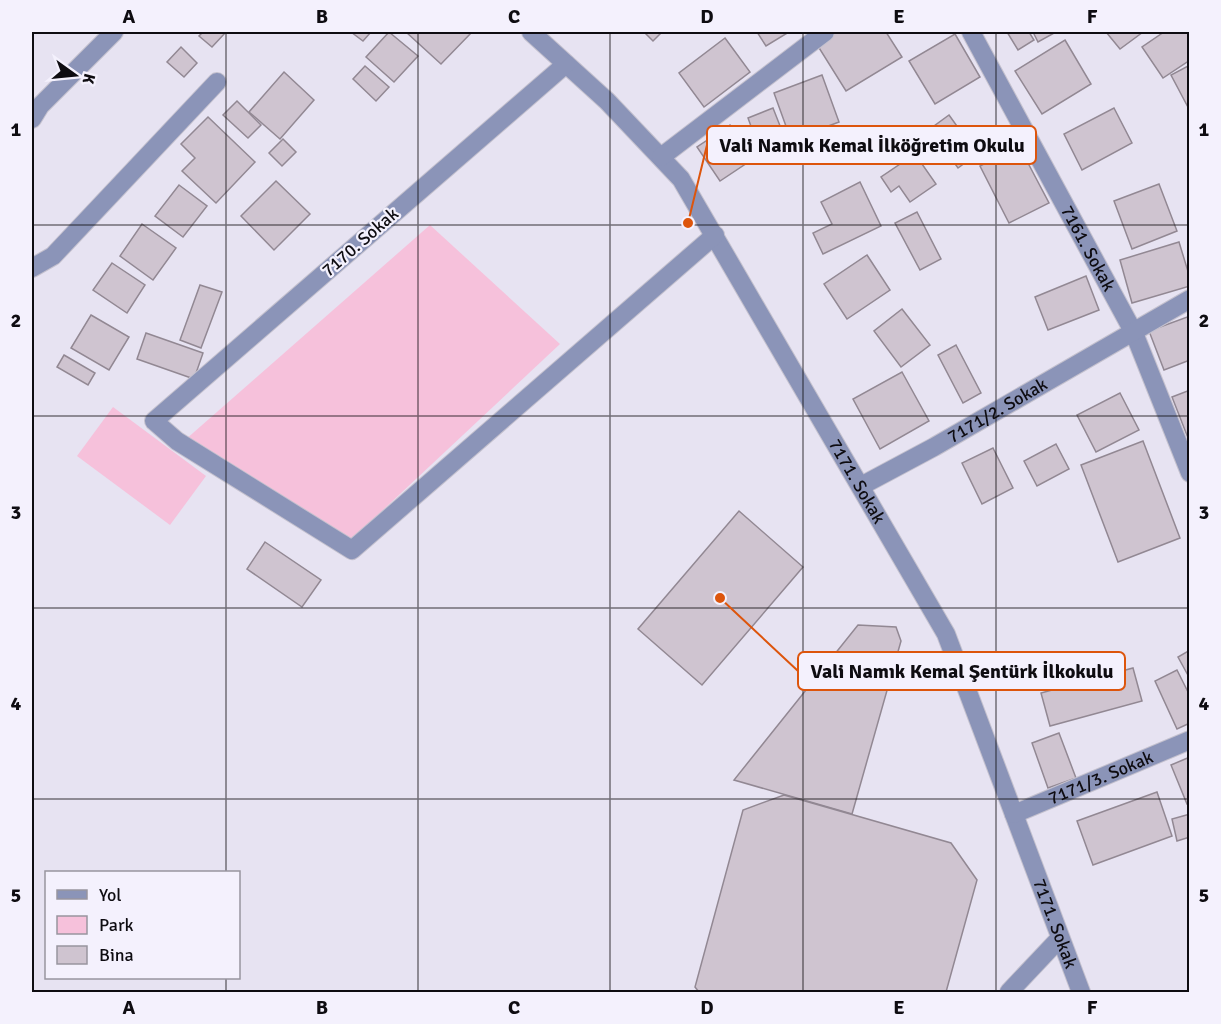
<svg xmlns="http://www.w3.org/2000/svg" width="1221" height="1024" viewBox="0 0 1221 1024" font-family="Signika,sans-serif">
<rect width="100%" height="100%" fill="#e7e3f2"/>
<g fill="#f6c1db">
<polygon points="430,225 560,344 352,539 185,440"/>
<polygon points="113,407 206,476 170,525 77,456"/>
</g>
<g fill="#cfc4d0" stroke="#928893" stroke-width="1.5">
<polygon points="203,32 226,32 212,47 199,36"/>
<polygon points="351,32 371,32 363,41"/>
<polygon points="389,32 418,56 394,82 366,57"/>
<polygon points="406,32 472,32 441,64"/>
<polygon points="644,32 662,32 653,41"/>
<polygon points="757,32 789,32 766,46"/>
<polygon points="834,32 886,32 902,57 846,91 816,43"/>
<polygon points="1007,32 1029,32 1034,40 1018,50"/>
<polygon points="1033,32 1056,32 1038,42"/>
<polygon points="1106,32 1143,32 1120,49"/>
<polygon points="1164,32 1190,32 1190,60 1163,78 1142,47"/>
<polygon points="955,34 980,77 935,104 909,61"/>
<polygon points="725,38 750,72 704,107 679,73"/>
<polygon points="1065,40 1091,84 1042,114 1015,71"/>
<polygon points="181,47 197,63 184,77 167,62"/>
<polygon points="1190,65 1190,111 1171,75"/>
<polygon points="365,66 389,87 376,101 353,79"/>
<polygon points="284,72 314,100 280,139 249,112"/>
<polygon points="822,75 839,122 791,140 774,93"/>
<polygon points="237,101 261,125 248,138 223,115"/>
<polygon points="773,108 786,141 760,151 748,118"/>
<polygon points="1114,108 1132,143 1082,170 1064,134"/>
<polygon points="949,115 977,154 958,168 930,129"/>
<polygon points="208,117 255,162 216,203 182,171 195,158 181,144"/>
<polygon points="730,125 753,159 720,181 697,147"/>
<polygon points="283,139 296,152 282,166 269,153"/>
<polygon points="1019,146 1049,203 1009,223 980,166"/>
<polygon points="915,154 936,184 910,202 899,186 891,192 881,177"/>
<polygon points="276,181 310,214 274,250 241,216"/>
<polygon points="860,182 881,226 823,254 813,233 832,224 821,202"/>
<polygon points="1159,184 1177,231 1132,249 1114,201"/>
<polygon points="179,185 207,206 183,237 155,216"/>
<polygon points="917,212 941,259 920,270 895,223"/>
<polygon points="142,224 176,248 153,280 120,256"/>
<polygon points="1179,242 1190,278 1190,286 1132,303 1120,260"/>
<polygon points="867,255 890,290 847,319 824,284"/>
<polygon points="112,263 145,285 127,313 93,290"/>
<polygon points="1086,276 1099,310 1048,330 1035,297"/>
<polygon points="200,285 222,292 201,348 180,340"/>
<polygon points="902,309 930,345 901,367 874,331"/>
<polygon points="91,315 129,337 109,370 71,348"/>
<polygon points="1190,316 1190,360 1164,370 1149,331"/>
<polygon points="146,333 203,353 194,379 137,359"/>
<polygon points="956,345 981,393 963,403 938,355"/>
<polygon points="64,355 95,373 88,385 57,367"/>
<polygon points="902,372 929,421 880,449 853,399"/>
<polygon points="1190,390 1190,443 1172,397"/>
<polygon points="1120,393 1139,430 1096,452 1077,415"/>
<polygon points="1143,441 1180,538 1118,562 1081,465"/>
<polygon points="1056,444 1069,469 1037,486 1024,461"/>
<polygon points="993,448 1013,488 982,504 962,463"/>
<polygon points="739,511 803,567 702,685 638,629"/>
<polygon points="265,542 321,580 302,607 247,569"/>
<polygon points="858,625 896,627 901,641 852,814 734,780"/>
<polygon points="1190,650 1190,679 1178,657"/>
<polygon points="1133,668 1142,701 1050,726 1041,693"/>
<polygon points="1177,670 1190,696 1190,723 1177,729 1155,681"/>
<polygon points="1059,733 1076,778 1048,788 1032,743"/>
<polygon points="1190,757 1190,803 1187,804 1171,765"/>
<polygon points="1157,792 1172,836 1093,865 1077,821"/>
<polygon points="784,795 951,843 977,880 946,992 699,992 695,987 743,810"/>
<polygon points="1190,814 1190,837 1177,841 1172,819"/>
</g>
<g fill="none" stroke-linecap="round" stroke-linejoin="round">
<defs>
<polyline id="lane" points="1009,992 1060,938"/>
<g id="street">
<path id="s1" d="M531,32L607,101L681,179L946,634L1081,992"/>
<path id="s2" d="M971,32L1134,333L1190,473"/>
<polyline points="566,64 154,421 177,441 352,550 715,235"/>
<polyline points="32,119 40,106 114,32"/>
<polyline points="661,157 825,32"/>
<polyline points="32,268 53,256 217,82"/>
<path id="s3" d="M861,486L934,447L1190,299"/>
<path id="s4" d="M1014,814L1190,740"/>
</g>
</defs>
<use href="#lane" stroke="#c4c1ce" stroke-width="20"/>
<use href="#street" stroke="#c4c1ce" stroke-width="20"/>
<use href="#lane" stroke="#8b94b8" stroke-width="18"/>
<use href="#street" stroke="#8b94b8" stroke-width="18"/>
</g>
<path fill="none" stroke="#0e0c11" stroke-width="1.5" stroke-opacity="0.55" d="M226,32V872M418,32V992M610,32V992M803,32V992M996,32V992M32,225H1190M32,416H1190M32,608H1190M32,799H1190M226,978V992"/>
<g text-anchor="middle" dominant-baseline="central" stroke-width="4.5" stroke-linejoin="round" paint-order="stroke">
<g font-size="18" fill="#0e0c11" stroke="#f4f1fd">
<text transform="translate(360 242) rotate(-41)">7170. Sokak</text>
<text stroke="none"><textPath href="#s2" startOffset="246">7161. Sokak</textPath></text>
<text stroke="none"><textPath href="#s3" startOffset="156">7171/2. Sokak</textPath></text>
<text stroke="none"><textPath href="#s1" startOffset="560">7171. Sokak</textPath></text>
<text stroke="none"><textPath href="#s4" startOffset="94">7171/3. Sokak</textPath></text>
<text stroke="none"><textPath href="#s1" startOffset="1046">7171. Sokak</textPath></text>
</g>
</g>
<path fill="none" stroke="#dd550c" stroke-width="2" d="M688 223L707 145M720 598L798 671"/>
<g fill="#dd550c" stroke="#f4f1fd" stroke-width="2">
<circle cx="688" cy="223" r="6"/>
<circle cx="720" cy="598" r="6"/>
</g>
<g fill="#f4f1fd" stroke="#dd550c" stroke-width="2">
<rect x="707" y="126" width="329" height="38" rx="6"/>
<rect x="798" y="652" width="327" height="38" rx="6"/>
</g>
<g font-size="20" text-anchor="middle" font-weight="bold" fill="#0e0c11">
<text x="872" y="152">Vali Namık Kemal İlköğretim Okulu</text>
<text x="962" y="678">Vali Namık Kemal Şentürk İlkokulu</text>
</g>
<rect width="1221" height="1024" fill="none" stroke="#f4f1fd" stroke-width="66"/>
<rect x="45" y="871" width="195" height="108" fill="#f4f1fd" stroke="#98959f" stroke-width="1.5"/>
<rect x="57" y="890" width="30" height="9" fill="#8b94b8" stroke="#98959f" stroke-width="1.5"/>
<text x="99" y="901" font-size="18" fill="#0e0c11">Yol</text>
<rect x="57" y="916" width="30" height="18" fill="#f6c1db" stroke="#98959f" stroke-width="1.5"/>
<text x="99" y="931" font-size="18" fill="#0e0c11">Park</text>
<rect x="57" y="946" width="30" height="18" fill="#cfc4d0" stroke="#98959f" stroke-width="1.5"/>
<text x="99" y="961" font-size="18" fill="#0e0c11">Bina</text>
<g transform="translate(75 75) rotate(105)" stroke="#f4f1fd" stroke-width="4.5" paint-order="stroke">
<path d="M0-4.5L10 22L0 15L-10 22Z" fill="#0e0c11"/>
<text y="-9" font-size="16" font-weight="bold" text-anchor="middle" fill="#0e0c11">K</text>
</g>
<rect x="33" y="33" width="1155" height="958" fill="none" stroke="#0e0c11" stroke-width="2"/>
<g font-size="20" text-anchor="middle" font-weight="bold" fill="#0e0c11">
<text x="129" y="23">A</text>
<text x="322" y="23">B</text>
<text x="514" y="23">C</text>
<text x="707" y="23">D</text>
<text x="899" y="23">E</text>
<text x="1092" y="23">F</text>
<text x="16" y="136">1</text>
<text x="1204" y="136">1</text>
<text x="16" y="327">2</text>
<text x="1204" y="327">2</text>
<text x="16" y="519">3</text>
<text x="1204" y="519">3</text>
<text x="16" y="710">4</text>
<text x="1204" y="710">4</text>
<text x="16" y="902">5</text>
<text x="1204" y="902">5</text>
<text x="129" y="1014">A</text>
<text x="322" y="1014">B</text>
<text x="514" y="1014">C</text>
<text x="707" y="1014">D</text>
<text x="899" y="1014">E</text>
<text x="1092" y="1014">F</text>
</g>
</svg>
